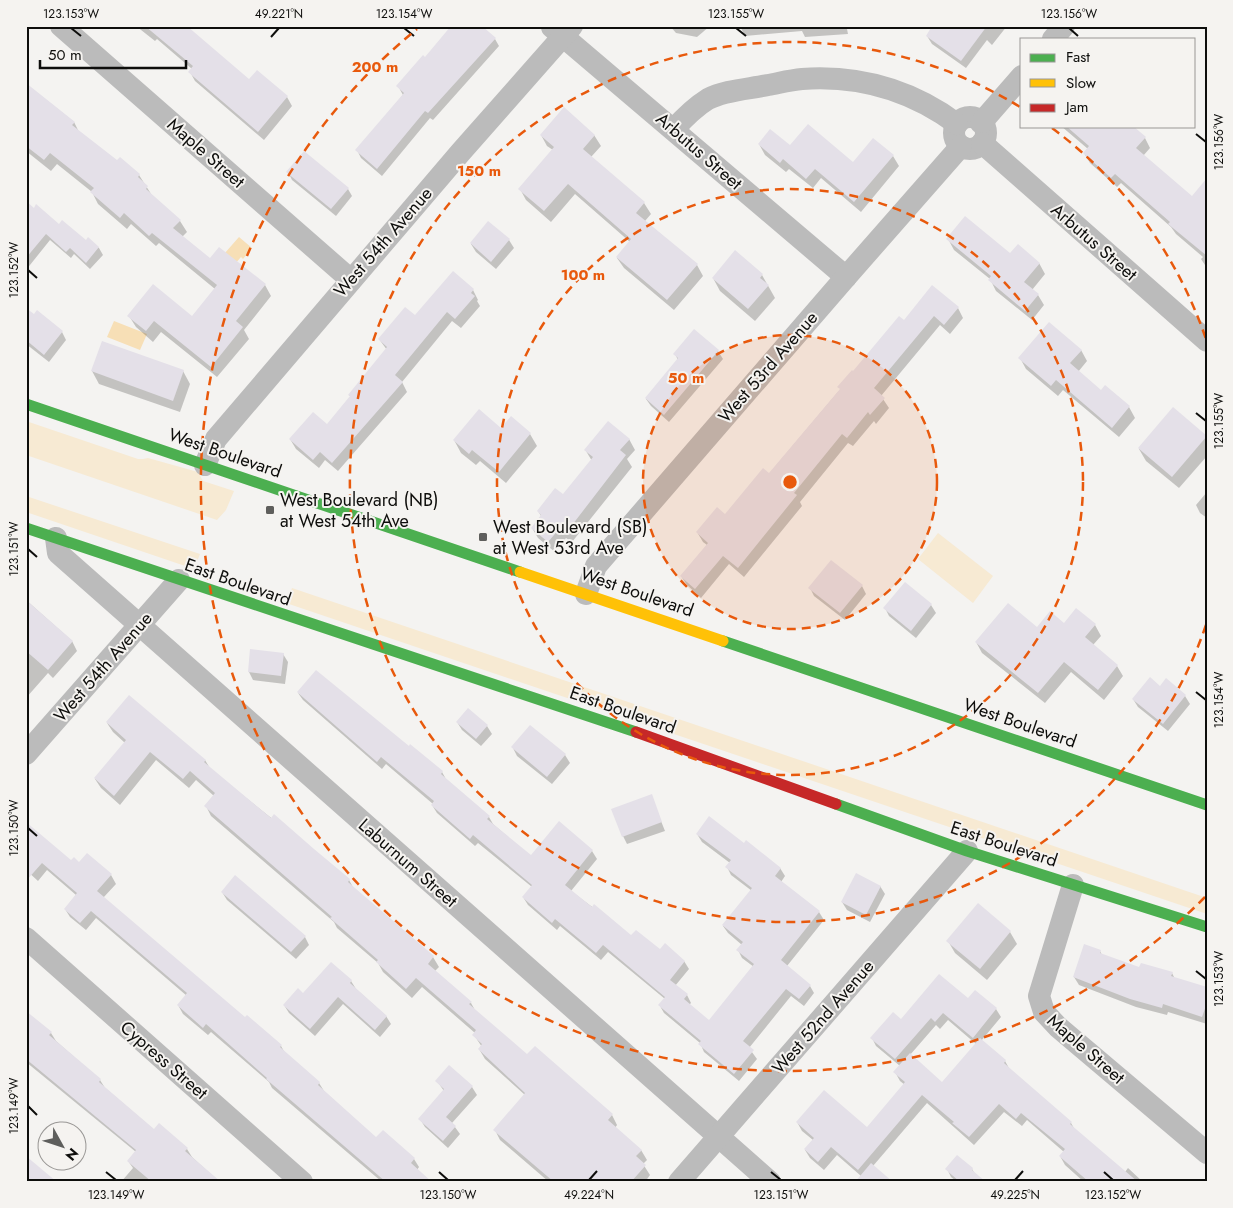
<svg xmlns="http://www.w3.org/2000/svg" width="1233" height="1208" viewBox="0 0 1233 1208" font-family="Jost,sans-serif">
<rect width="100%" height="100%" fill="#f4f3f1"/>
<g fill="#f7ead3">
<polygon points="26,421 138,459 143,459 148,458 198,472 203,481 234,491 226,510 217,520 26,455"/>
<polygon points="26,496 200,554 194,569 26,512"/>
<polygon points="938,533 993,576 973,603 918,559"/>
<polygon points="292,588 1207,898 1207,914 286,603"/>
</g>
<g fill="#f7dfb6">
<polygon points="239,237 252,248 243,259 241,257 221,280 210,270"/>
<polygon points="114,321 147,334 140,350 107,337"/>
</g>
<g fill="#0003" fill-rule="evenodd">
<polygon points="136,26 185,26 250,81 287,97 292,106 264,140 195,81 190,72 192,69 157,39 155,41"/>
<polygon points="670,26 710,26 697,37 676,33"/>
<polygon points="740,26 903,26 903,28 847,29 848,34 805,37 802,31 745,36"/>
<polygon points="934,26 1007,26 992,45 987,40 966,68 932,44 927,36"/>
<polygon points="495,39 499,46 433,120 430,118 382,176 361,158 357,150 403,95 398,86 425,58"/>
<polygon points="26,84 74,122 79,132 117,162 120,158 139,175 153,197 180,221 187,232 182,237 210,260 265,285 271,296 244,330 249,339 217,377 161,332 153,342 136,327 129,316 192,317 215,289 159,243 156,246 131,224 127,229 98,204 92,192 57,164 51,171 26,151"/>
<polygon points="1061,126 1103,126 1145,138 1150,148 1143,156 1192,198 1207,191 1207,268 1201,259 1203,257 1176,234 1171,227 1121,183 1117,187 1090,163 1084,153 1088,149"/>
<polygon points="541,135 594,135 601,146 591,157 644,203 651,214 645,221 697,265 703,276 674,310 624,268 617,258 630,242 575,194 551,222 526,200 520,189 553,150 547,146"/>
<polygon points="759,144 853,164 893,156 899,166 861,212 821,178 813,188 789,169 786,172 765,155"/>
<polygon points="288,172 348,189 352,196 336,216 292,180"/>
<polygon points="26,203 59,226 86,242 88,239 99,248 103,255 90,269 74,254 71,258 50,240 26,270"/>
<polygon points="948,239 1011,254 1039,263 1045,274 1032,290 1038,295 1044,305 1032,320 996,291 990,279 954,250"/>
<polygon points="509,240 514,248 496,269 476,252 471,244"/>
<polygon points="762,275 775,298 755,321 720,291 713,278"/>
<polygon points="473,290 478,300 477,301 480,306 461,328 452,321 402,382 407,392 338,471 325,460 319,468 296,449 290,439 327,426 351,397 349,395 387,350 379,339 415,317"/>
<polygon points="958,308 963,318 950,334 940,325 881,396 889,408 876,424 874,421 853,446 848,443 800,502 802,506 744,577 729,564 701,598 687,585 681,576 707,545 703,542 697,532 726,516 769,474 854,373 904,322"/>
<polygon points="26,310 62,332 66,340 49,362 26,344"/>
<polygon points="694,331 718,351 723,359 669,422 651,406 646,399 678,360 675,354"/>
<polygon points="1081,350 1087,361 1078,372 1101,392 1106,387 1129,407 1135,418 1119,437 1063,390 1058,396 1026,369 1020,358"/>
<polygon points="92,371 183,371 190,384 180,412 99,384"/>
<polygon points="511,418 530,434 537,446 506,483 480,461 476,465 461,453 454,440 501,430"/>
<polygon points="1206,437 1207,456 1179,488 1146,461 1139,449"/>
<polygon points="629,439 635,450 627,459 632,467 572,542 566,538 555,552 538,538 532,528 541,516 538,511 563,496 592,461 586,451"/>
<polygon points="1207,492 1207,518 1200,513 1196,505"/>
<polygon points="905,584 931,605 936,613 916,638 889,616 885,608"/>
<polygon points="862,586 866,594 845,620 814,596 810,588"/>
<polygon points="26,600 72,641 77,651 53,678 48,673 26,698"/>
<polygon points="1064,624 1095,625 1101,636 1093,645 1117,666 1123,676 1104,700 1071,672 1045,703 982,653 976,642"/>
<polygon points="283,654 288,662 285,684 253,680 249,672"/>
<polygon points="1166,680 1185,696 1190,704 1168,731 1138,707 1133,699 1160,687"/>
<polygon points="298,693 409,748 442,772 447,781 489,817 493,824 531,857 559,823 592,851 597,859 571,891 632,937 684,961 689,969 675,986 687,995 691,1003 689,1005 709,1022 754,967 742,958 738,950 742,945 728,933 723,926 752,891 731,875 727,867 730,863 702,842 697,834 744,844 780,868 785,876 781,882 819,912 824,920 787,966 810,986 814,993 804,1006 791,996 749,1048 757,1059 739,1081 704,1052 700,1043 664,1013 660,1006 665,999 608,952 601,960 560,926 557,930 528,905 523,897 532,887 478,843 475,846 437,813 432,805 433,804 386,764 382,769 303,700"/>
<polygon points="468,709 487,726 492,734 481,746 462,730 457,722"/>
<polygon points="107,723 205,760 211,770 349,880 354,889 433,957 439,967 435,971 471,1003 476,1012 527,1056 612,1115 617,1125 615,1128 641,1150 647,1160 643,1164 650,1175 645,1182 549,1182 500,1140 495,1130 525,1095 485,1059 479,1049 482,1047 474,1035 475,1033 422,987 412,998 383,972 378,963 337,928 334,922 211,816 206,806 214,796 196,780 189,788 156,760 120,805 101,788 95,779 125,743 113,732"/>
<polygon points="513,748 565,755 570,763 552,784 517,756"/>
<polygon points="651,796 665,831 627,844 623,836"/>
<polygon points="26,827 71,862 111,875 116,884 103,898 245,1018 281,1046 285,1053 319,1083 324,1091 376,1139 383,1131 414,1159 419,1167 417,1170 430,1182 382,1182 272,1088 269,1082 211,1032 208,1035 183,1014 178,1005 187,996 96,918 86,930 70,917 65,909 76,895 47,870 38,881 26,870"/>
<polygon points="880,886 885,894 870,922 847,910 842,902"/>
<polygon points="222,892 305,937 309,945 296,959 227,900"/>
<polygon points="1010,932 1017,944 987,980 955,953 948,941"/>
<polygon points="1100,951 1102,955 1140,969 1172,973 1175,979 1207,989 1207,1024 1168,1012 1167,1015 1136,1007 1079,985 1074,977"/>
<polygon points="351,981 356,989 386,1016 391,1024 380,1037 343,1004 315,1036 289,1013 284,1005 304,995"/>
<path d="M975,991L996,1009L1001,1017L981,1041L1005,1061L1010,1070L1071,1123L1075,1130L1125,1172L1128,1168L1143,1182H1084L1065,1165L1060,1156L1064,1152L1027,1120L1022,1126L1004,1112L974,1145L927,1103L873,1166L861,1176L837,1155L824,1170L810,1158L805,1150L813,1140L802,1131L797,1122L867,1129L905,1085L900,1081L895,1072L900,1066L876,1046L872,1038L901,1020L968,1000ZM948,1020L976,1044L942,1083L910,1055L936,1025L940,1029Z"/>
<polygon points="26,1012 51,1033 56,1041 100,1080 105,1088 154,1130 187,1149 192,1157 219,1182 121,1182 133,1168 128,1161 136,1152 26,1062"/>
<polygon points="437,1081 472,1087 477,1095 452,1123 460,1134 448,1148 425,1127 420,1119 444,1091"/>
<polygon points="947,1169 972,1169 975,1174 984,1182 957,1182 951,1177"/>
</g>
<g fill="#e4e0e8">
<polygon points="145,26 187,26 249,79 257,70 288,96 258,132 188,72 193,66"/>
<polygon points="451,26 482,26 496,38 428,113 425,111 377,169 355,150 404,93 396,86 423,55 425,57"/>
<polygon points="932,26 987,26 961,61 926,36"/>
<polygon points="26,83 75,122 72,125 117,160 120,157 140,174 138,177 148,186 146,189 181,220 173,228 210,258 219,247 266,284 236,321 243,327 211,367 154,321 146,331 127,316 153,284 192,316 217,285 152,233 149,236 124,213 120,218 90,192 94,188 50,153 44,160 26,146"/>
<polygon points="564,107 595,135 583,149 645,202 636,213 698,264 667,300 616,257 631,239 568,184 544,211 518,189 554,147 540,135"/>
<polygon points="808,124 853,162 873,138 894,155 854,202 815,169 806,179 783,159 780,163 758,144 770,129 790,145"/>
<polygon points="1066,126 1133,126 1146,137 1136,148 1192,196 1207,178 1207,256 1168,224 1170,222 1115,174 1111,178 1083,153 1089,146"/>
<polygon points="304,151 349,188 331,209 286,172"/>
<polygon points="26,201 34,208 36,204 59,224 62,220 86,240 88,237 99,247 86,263 70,248 66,252 46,234 26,258"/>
<polygon points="965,216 1010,253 1018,244 1040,263 1024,282 1039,294 1025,311 988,280 991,276 946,239"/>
<polygon points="488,221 510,239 491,262 470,243"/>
<polygon points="735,250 763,274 760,278 769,285 748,309 712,278"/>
<polygon points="453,271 474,289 471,293 475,296 455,319 447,312 395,375 403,382 332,463 320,452 313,460 289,439 313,412 327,424 350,396 348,395 387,347 378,339 405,307 415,315"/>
<polygon points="932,285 959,307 944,325 934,316 874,388 885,398 870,415 868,412 847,438 842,434 794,493 797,495 738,568 723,556 695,589 680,576 708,543 696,532 717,507 725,514 763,468 769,473 840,389 837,387 852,370 853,371 899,316 904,320"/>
<polygon points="26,308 34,314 37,310 63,331 44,355 26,340"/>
<polygon points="1049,322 1082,350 1070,363 1101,390 1105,385 1130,406 1112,428 1056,380 1051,386 1018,358"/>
<polygon points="694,329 719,350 664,415 645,398 678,358 673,354"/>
<polygon points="102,341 184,370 173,401 91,371"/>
<polygon points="1173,407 1207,436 1172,477 1138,448"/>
<polygon points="479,409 501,428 511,416 531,433 499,472 472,450 469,454 453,440"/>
<polygon points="608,421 630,439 620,450 626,455 566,533 560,528 548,542 531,528 541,515 537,511 555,488 563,494 593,457 584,450"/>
<polygon points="831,560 863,585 840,613 808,588"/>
<polygon points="905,582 932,604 911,631 883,608"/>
<polygon points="26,600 73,641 48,670 26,651"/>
<polygon points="1008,603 1037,627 1050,611 1064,623 1076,608 1096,624 1085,637 1118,665 1098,690 1064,662 1038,693 975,642"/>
<polygon points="250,649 284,653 281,676 248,672"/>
<polygon points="316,670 409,746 410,744 443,771 441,774 490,816 487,819 531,855 559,821 593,850 565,885 592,907 594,904 631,935 636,930 660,949 665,943 685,961 670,980 688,994 684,999 709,1020 754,964 736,950 743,942 722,925 752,888 725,867 731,860 696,834 709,816 744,843 746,840 781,868 775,876 820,911 781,960 811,985 799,999 786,989 743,1041 754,1050 734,1074 698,1044 701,1041 658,1005 665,997 603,945 596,953 555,919 552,923 522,897 532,885 473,835 470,839 431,805 434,801 381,757 377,762 297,692"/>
<polygon points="1150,677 1160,686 1166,678 1186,695 1163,724 1132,699"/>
<polygon points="129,695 206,760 204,762 271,818 274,814 314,849 350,879 348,882 434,956 428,964 472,1002 469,1004 527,1054 535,1046 613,1114 608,1120 642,1150 636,1156 646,1165 631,1182 554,1182 493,1130 525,1093 478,1049 482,1044 472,1035 476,1030 416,978 406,989 376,962 378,960 330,918 332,917 204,806 215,793 190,771 183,779 150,752 114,796 94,778 126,740 106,722"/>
<polygon points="468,708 488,725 476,739 456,722"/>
<polygon points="530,725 566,754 547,777 511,747"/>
<polygon points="652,794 662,822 622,837 611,809"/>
<polygon points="26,822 71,860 74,857 79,862 87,853 112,874 97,891 245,1017 247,1015 282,1045 280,1047 320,1082 318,1085 376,1137 383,1130 415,1158 411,1163 432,1182 386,1182 266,1079 267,1078 206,1024 203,1028 177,1005 187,993 91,911 80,923 64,909 77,893 42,863 26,881"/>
<polygon points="856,873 881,886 866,915 841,902"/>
<polygon points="235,875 306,936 291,952 221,892"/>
<polygon points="978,903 1011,931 980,969 946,941"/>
<polygon points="1084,944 1101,950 1100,953 1139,967 1141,963 1173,972 1171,976 1207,987 1207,1003 1202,1017 1163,1004 1162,1008 1130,999 1073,977"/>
<polygon points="331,962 352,980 350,983 387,1016 375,1030 338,997 310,1029 283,1005 298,988 303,993"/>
<polygon points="939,974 968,998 975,990 997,1008 973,1038 943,1013 935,1022 931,1018 895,1059 870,1038 893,1012 901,1019"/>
<polygon points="26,1011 52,1032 49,1035 101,1079 99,1082 154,1129 159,1123 188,1148 185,1151 221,1182 152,1182 127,1161 136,1150 26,1059"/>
<polygon points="980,1038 1006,1060 1004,1063 1072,1122 1070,1124 1138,1182 1089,1182 1059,1156 1065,1149 1021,1113 1016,1119 999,1104 969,1137 952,1123 954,1122 922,1095 858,1170 831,1147 818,1162 804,1149 814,1138 796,1122 824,1090 867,1127 905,1082 893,1072 910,1053 942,1082"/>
<polygon points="449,1065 473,1086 446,1117 456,1126 443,1141 418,1119 444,1089 435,1081"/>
<polygon points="957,1155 973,1168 972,1170 986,1182 960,1182 945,1169"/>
<polygon points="26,1156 57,1182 26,1182"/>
<polygon points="871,1163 893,1182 855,1182"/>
</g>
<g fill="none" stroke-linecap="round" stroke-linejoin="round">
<g stroke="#bbb" stroke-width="22">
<polyline points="61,26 351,280"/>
<polyline points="552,27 846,277"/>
<polyline points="1053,39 1064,26"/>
<circle cx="970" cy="133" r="16"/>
<polyline points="981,123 1022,76"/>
<path d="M674,129C684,118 695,107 708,99C725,90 749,89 768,85C779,83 791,80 802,79C859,75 911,90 957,124"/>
<polyline points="982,143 1207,341"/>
<polyline points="205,465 216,439 460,153 572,26"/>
<polyline points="56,538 58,553 75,568 770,1182"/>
<polyline points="586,594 596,566 846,277 961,146"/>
<polyline points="26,754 179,580"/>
<polyline points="1073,885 1039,996 1044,1012 1058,1027 1207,1153"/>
<polyline points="26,938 302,1182"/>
<polyline points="679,1182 967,851"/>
</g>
<g stroke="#4caf50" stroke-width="11">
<polyline points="26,404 520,572"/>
<polyline points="26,528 636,732"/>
<polyline points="723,641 1207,805"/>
<polyline points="836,804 967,851 1207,927"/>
</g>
<polyline stroke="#ffc107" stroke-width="11" points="520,572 723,641"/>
<polyline stroke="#c62828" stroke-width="11" points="636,732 836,804"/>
</g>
<path fill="none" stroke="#0e0e0c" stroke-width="2" d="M71,28L81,36M404,28L414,36M736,28L746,36M1069,28L1078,36M271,37L279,28M1196,134L1206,142M28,270L37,278M1196,413L1206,421M28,549L37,557M1196,692L1206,700M28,828L37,836M1196,971L1206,979M28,1106L37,1115M106,1172L116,1180M439,1172L448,1180M771,1172L781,1180M1104,1172L1113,1180M589,1180L597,1171M1015,1180L1023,1171"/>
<circle cx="790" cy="482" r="147" fill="#e8590c" fill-opacity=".12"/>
<g fill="none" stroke="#e8590c" stroke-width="2.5" stroke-dasharray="9 6">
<circle cx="790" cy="482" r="147"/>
<circle cx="790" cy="482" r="293"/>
<path d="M1206 625A440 440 0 1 1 1020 107M1052 128A440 440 0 0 1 1206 339"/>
<path d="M1205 897A587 587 0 1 1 417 29"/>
</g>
<g fill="#5e5e5c" stroke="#f5f3f0" stroke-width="2">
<rect x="265" y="505" width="10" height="10" rx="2.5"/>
<rect x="478" y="532" width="10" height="10" rx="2.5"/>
</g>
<g text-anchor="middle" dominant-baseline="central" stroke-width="4" stroke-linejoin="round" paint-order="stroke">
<g font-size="18" fill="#0e0e0c" stroke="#f5f3f0">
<text transform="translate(699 151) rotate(41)">Arbutus Street</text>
<text transform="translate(206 153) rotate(41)">Maple Street</text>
<text transform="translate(383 242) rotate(-49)">West 54th Avenue</text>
<text transform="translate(1094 242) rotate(41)">Arbutus Street</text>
<text transform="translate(768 367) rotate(-49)">West 53rd Avenue</text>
<text transform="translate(225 453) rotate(19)">West Boulevard</text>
<text transform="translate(238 582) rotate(19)">East Boulevard</text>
<text transform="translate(637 592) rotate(19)">West Boulevard</text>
<text transform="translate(103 667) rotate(-49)">West 54th Avenue</text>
<text transform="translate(623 710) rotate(19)">East Boulevard</text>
<text transform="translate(1020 723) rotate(19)">West Boulevard</text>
<text transform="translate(1004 844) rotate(18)">East Boulevard</text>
<text transform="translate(408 863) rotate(41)">Laburnum Street</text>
<text transform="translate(823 1017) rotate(-49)">West 52nd Avenue</text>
<text transform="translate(1086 1049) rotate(41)">Maple Street</text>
<text transform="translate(164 1060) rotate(41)">Cypress Street</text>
</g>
<g font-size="18" fill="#0e0e0c" stroke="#f5f3f0" text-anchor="start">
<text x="280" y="500">West Boulevard (NB)<tspan x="280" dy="21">at West 54th Ave</tspan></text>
<text x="493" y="527">West Boulevard (SB)<tspan x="493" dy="21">at West 53rd Ave</tspan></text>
</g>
</g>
<circle cx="790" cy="482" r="8" fill="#e8590c" stroke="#f5f3f0" stroke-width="2.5"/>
<g font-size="15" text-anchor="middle" font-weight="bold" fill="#e8590c" stroke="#f5f3f0" stroke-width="4" stroke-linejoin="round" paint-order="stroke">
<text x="375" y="72">200 m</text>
<text x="479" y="176">150 m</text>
<text x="583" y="280">100 m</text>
<text x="686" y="383">50 m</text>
</g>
<rect width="1233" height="1208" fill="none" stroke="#f5f3f0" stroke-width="55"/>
<rect x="1020" y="38" width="175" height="90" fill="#f5f3f0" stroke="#999795"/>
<rect x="1030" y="54" width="25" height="8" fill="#4caf50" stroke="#999795"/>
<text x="1066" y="62" font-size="15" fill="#0e0e0c">Fast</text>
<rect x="1030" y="79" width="25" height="8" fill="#ffc107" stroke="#999795"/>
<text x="1066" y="88" font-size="15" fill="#0e0e0c">Slow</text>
<rect x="1030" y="104" width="25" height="8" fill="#c62828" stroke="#999795"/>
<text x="1066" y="112" font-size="15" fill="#0e0e0c">Jam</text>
<g transform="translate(62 1146) rotate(130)"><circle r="24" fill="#f5f3f0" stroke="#999795"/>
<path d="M0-4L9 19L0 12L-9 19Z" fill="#5e5e5c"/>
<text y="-8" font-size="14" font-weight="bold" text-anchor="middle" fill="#0e0e0c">N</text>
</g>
<path d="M40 60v8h146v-8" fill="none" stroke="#0e0e0c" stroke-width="2.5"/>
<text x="48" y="60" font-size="15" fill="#0e0e0c" stroke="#f5f3f0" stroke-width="4" paint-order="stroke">50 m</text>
<rect x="28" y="28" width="1178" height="1152" fill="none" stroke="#0e0e0c" stroke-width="2"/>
<g font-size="12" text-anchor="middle" fill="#0e0e0c">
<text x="71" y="18">123.153°W</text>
<text x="279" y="18">49.221°N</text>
<text x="404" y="18">123.154°W</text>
<text x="736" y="18">123.155°W</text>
<text x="1069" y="18">123.156°W</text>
<text transform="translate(1219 142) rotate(-90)" y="4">123.156°W</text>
<text transform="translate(14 270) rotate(-90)" y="4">123.152°W</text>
<text transform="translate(1219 421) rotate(-90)" y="4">123.155°W</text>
<text transform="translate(14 549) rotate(-90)" y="4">123.151°W</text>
<text transform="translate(1219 700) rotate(-90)" y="4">123.154°W</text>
<text transform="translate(14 828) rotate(-90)" y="4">123.150°W</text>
<text transform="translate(1219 979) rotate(-90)" y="4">123.153°W</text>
<text transform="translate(14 1106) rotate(-90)" y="4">123.149°W</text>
<text x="116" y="1199">123.149°W</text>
<text x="448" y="1199">123.150°W</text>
<text x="589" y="1199">49.224°N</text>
<text x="781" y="1199">123.151°W</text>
<text x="1015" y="1199">49.225°N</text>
<text x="1113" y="1199">123.152°W</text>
</g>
</svg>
